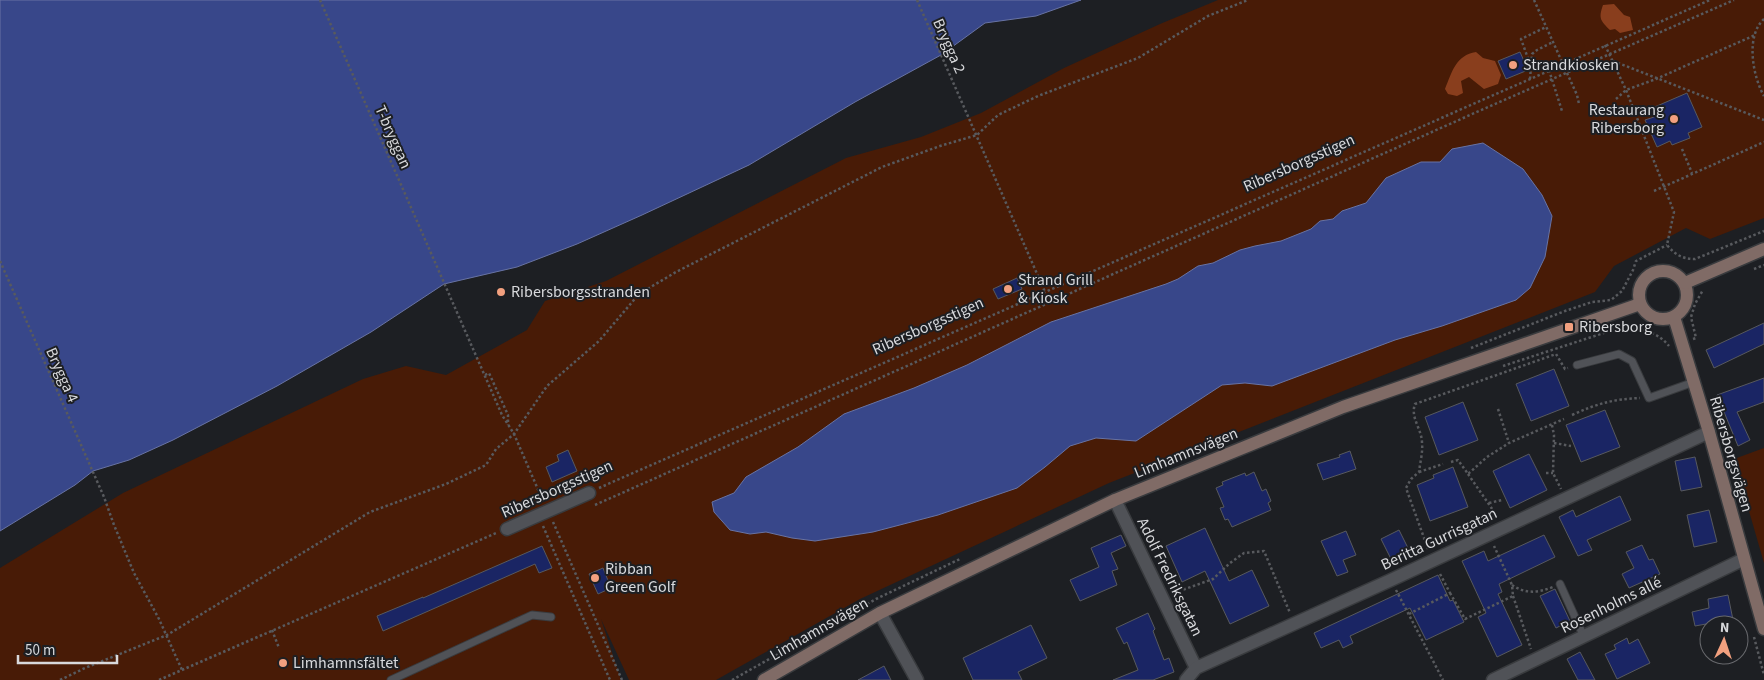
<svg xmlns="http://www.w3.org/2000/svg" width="1764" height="680" viewBox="0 0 1764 680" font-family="'Source Sans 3',sans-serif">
<rect width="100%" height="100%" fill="#1d1f23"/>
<g fill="#481b06">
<polygon points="1218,0 1764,0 1764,218 1710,239 1686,228 1614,266 1595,292 1109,483 860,599 716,680 629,680 601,619 621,680 0,680 0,568 123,493 363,379 406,366 446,375 527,330 545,301 606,281 846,158 921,137 981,113 1064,68 1160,24"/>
<polygon points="1764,448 1764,563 1734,459"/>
</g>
<g fill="#893e1d">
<path d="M1614,4L1624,15L1630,17L1633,30L1620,33L1615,29L1610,30C1601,21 1598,19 1603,5Z"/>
<path d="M1476,52L1483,58L1495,61L1501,75L1498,84L1484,89L1469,77L1461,81L1463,93L1457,96L1448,94L1445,89C1452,72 1456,55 1476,52Z"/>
</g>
<g fill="#38478a" stroke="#6873a3">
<polygon points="0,0 1081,0 1036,16 985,23 941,55 855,102 749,165 642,215 577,244 517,267 444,284 371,332 277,386 173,440 129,460 93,471 75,485 0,531"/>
<polygon points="1483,143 1523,169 1542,195 1552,216 1545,257 1530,288 1516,300 1442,326 1395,340 1272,386 1245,383 1222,385 1136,441 1096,438 1070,446 1045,467 1017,488 938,515 873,532 815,541 792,538 766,532 750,534 730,530 714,512 712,502 734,493 746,477 798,447 844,414 914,388 967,365 1051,322 1166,284 1178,279 1198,266 1213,263 1240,250 1255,246 1281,241 1311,229 1320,221 1333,219 1342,211 1366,203 1386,178 1421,162 1440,162 1452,149"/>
</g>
<g fill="#1a2564" stroke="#57595e">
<polygon points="1520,52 1528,70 1506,79 1498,61"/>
<polygon points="1687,93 1702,127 1688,133 1690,138 1672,145 1670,141 1657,147 1645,120 1654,117 1650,109"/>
<polygon points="1017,278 1022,289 998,299 993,289"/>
<polygon points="1764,323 1764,344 1714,368 1706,350"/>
<polygon points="1554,369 1569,406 1531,421 1516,384"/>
<polygon points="1764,378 1764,402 1737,412 1750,440 1738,446 1717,395"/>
<polygon points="1463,402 1478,440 1439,455 1425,417"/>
<polygon points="1605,410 1620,447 1581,462 1566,425"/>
<polygon points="568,450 577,471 552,482 546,467 559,461 557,455"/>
<polygon points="1350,451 1356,469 1323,480 1317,464 1340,457 1339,455"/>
<polygon points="1529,454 1547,490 1510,508 1493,471"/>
<polygon points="1695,457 1702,487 1681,491 1675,461"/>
<polygon points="1453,467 1468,507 1430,521 1417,485 1434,478 1433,475"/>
<polygon points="1254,472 1262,491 1266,489 1271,501 1268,503 1271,510 1232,527 1228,519 1225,520 1220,508 1224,507 1216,488 1223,485 1222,482 1245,473 1246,476"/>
<polygon points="1620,496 1631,520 1587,540 1592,550 1578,556 1559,517 1573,510 1576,517"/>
<polygon points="1709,510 1717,542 1694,547 1687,515"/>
<polygon points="1205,528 1229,581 1252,570 1269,606 1230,624 1205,571 1182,582 1166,546"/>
<polygon points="1399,530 1411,554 1393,563 1381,539"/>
<polygon points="1346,531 1356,555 1343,560 1348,572 1337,576 1321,541"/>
<polygon points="1121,535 1126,546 1111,553 1118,569 1112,571 1117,585 1080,601 1070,580 1099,567 1091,548"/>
<polygon points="1544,535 1555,557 1499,584 1502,592 1498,594 1522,645 1497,657 1478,617 1486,613 1462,561 1484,551 1488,561"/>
<polygon points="1642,545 1649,560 1653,559 1660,574 1629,588 1622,574 1634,568 1626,552"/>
<polygon points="542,546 552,568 539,573 535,564 383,631 377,616 423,597 423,598"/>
<polygon points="603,568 611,588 598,594 589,574"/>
<polygon points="1438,575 1450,601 1453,600 1464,622 1426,640 1410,608 1350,636 1353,643 1343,648 1339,640 1321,648 1314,633"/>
<polygon points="1555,589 1570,621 1556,628 1540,596"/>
<polygon points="1728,595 1734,625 1707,625 1706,624 1695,626 1692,612 1709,608 1708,599"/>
<polygon points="1148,613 1155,629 1153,631 1164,660 1169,658 1174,672 1153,680 1113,680 1138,670 1127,642 1124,644 1116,628"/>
<polygon points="1031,625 1047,658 1018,672 1022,680 973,680 963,658"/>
<polygon points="1627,638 1629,644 1638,639 1650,663 1617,679 1605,654 1616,649 1614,645"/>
<polygon points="1580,652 1595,680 1578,680 1567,659"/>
<polygon points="884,666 891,680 858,680"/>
</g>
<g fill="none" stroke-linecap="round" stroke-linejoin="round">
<defs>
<g id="lane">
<polyline points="1577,365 1619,354 1632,361 1649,398 1694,382"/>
<polyline points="1560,584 1584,637"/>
<polyline points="391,680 532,615 551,617"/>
</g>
<g id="street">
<polyline points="1115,500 1196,668"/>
<polyline points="507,529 589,493"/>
<polyline points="880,613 917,680"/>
<polyline points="1186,680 1196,668 1391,580 1709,432"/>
<polyline points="1493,680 1744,559"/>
</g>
<g id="secondary">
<circle cx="1663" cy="295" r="24"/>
<polyline points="1685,283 1764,249"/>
<polyline points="1674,317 1709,432 1764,629"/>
<polyline points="764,680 880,613 1115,500 1343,407 1640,304"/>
</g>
</defs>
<use href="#lane" stroke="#393b3e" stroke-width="9"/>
<use href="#street" stroke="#393b3e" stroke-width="15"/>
<use href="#secondary" stroke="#393b3e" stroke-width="15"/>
<g stroke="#585a5e" stroke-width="2.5" stroke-dasharray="2.5 2.5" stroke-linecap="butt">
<polyline points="320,0 502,415 514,434 543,501"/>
<polyline points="917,0 1045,292"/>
<polyline points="1534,0 1577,95 1579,104"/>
<path d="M1764,19C1745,36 1753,77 1764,96"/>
<path d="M1605,45L1626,90L1674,212L1667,245C1675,255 1683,259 1695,259L1764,231"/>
<polyline points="1613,61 1764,120"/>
<polyline points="1530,64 1521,39 1546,27"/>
<polyline points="1549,70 1562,111"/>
<polyline points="1530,79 1532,54 1537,50 1553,42"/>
<polyline points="1616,99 1626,90 1656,79 1755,35"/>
<polyline points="1682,149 1692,173"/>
<polyline points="1654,191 1764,142"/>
<polyline points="0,261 104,497 114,525 134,573 159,619 182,670"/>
<polyline points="1754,269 1764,265"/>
<polyline points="1693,339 1696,338 1691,317 1695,304 1703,290"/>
<polyline points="1471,348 1565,311 1592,302 1611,300 1622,291 1633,270 1636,261 1667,245"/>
<path d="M1503,366L1613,330C1634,327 1654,328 1669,346"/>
<polyline points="485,375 489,373 508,415 508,425"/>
<polyline points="1498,409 1509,443"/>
<path d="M1572,415C1596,404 1613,399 1640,398"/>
<polyline points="1552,425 1554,435 1553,473 1561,489"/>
<polyline points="1554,443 1571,446"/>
<polyline points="1451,462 1458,460 1468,474 1487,457 1509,443 1564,419"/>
<polyline points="1419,472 1443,464"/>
<polyline points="1546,473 1553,473"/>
<polyline points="1468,474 1497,516"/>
<polyline points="599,488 1710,0"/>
<polyline points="1489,503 1502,500"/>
<polyline points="595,505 1479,111 1734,0"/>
<polyline points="553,522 622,680"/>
<polyline points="543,526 610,680"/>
<path d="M1428,549L1406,488L1411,479L1419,472C1420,463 1423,452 1422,443C1422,429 1410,418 1415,404L1556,354L1565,369L1568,368"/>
<path d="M1512,585C1525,594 1538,593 1553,587"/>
<polyline points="1396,590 1443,680"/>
<polyline points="1174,593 1213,579 1230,563 1244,553 1264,551 1290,613"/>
<polyline points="1450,593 1465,619 1513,596 1512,585 1494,546"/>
<polyline points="1513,596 1531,649"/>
<polyline points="1409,614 1450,593 1439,572"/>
<polyline points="272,630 279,648"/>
<polyline points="1754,637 1764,675"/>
<polyline points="60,680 85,668 167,635 370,512 446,484 486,465 496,449 514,434 547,386 599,341 639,294 676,272 882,167 940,146 977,135 998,115 1038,96 1138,58 1208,16 1248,0"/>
<polyline points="159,680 496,533"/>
<polyline points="732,680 876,599 960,559"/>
</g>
<use href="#lane" stroke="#505257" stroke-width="7"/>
<use href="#street" stroke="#505257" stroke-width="12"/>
<use href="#secondary" stroke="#806b66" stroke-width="12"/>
</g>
<g fill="#f2a07f" stroke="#1d1f23" stroke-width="2">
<circle cx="1513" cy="65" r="5"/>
<circle cx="1674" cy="119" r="5"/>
<circle cx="1008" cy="289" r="5"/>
<circle cx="501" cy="292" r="5"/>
<rect x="1564" y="322" width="10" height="10" rx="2.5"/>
<circle cx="595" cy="578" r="5"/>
<circle cx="283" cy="663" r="5"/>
</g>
<g text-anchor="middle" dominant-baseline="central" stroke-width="4" stroke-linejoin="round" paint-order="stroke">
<g font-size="16" fill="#d8d9dc" stroke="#1d1f23">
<text transform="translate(949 46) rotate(66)">Brygga 2</text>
<text transform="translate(393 137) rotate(66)">T-bryggan</text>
<text transform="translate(1299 163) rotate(-24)">Ribersborgsstigen</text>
<text transform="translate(928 326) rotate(-24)">Ribersborgsstigen</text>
<text transform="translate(62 375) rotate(66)">Brygga 4</text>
<text transform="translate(1186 453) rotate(-22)">Limhamnsvägen</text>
<text transform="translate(1731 454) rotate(74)">Ribersborgsvägen</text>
<text transform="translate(557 489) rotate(-24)">Ribersborgsstigen</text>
<text transform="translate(1439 539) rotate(-25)">Beritta Gurrisgatan</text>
<text transform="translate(1170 577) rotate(64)">Adolf Fredriksgatan</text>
<text transform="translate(1611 605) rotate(-26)">Rosenholms allé</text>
<text transform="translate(819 629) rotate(-30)">Limhamnsvägen</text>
</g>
<g font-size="16" fill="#d8d9dc" stroke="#1d1f23" text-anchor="start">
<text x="1523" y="65">Strandkiosken</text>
<text x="1664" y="110" text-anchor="end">Restaurang<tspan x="1664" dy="18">Ribersborg</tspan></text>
<text x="1018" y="280">Strand Grill<tspan x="1018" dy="18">&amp; Kiosk</tspan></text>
<text x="511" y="292">Ribersborgsstranden</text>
<text x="1579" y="327">Ribersborg</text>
<text x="605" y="569">Ribban<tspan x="605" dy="18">Green Golf</tspan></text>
<text x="293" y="663">Limhamnsfältet</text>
</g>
</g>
<g transform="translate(1724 640) rotate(3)"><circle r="24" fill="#1d1f23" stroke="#68696d"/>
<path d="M0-4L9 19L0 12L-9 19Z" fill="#f2a07f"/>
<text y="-8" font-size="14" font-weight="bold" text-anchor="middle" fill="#d8d9dc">N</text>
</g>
<path d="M18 655v8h99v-8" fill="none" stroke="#d8d9dc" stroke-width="2.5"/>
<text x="25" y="655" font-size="15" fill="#d8d9dc" stroke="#1d1f23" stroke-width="4" paint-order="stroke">50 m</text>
</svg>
